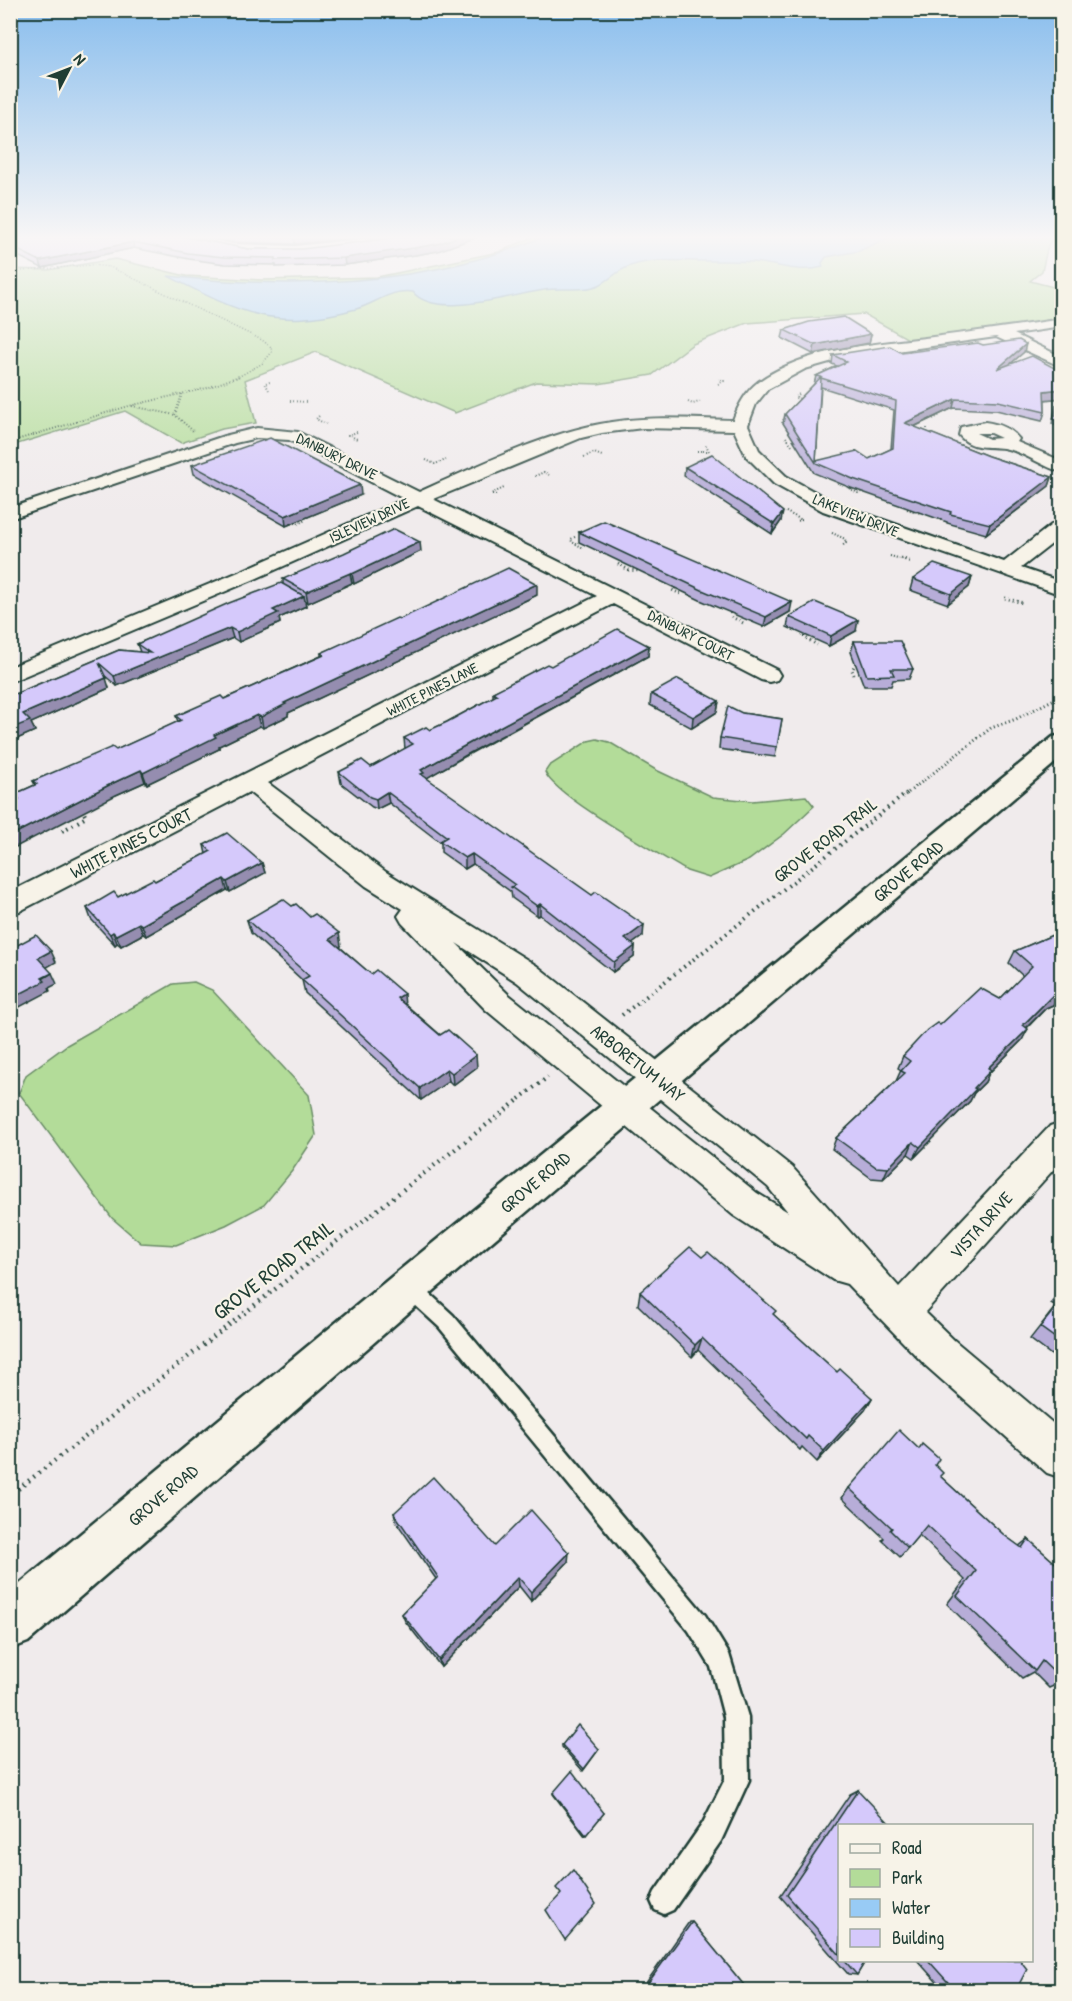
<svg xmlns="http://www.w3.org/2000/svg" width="1072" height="2001" viewBox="0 0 1072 2001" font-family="'Patrick Hand',sans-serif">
<rect width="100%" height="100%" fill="#f0ebec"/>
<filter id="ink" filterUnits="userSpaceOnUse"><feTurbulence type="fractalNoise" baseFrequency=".0167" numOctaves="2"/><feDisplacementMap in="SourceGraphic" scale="12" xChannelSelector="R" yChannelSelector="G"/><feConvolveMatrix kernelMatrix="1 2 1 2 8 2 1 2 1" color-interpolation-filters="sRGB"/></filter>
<g filter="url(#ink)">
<g fill="#b3dc99" stroke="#698c66" stroke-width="1.5">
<polygon points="535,236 1054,236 1048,245 1042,271 1030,281 1061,289 1061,319 910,340 864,314 747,323 693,344 652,375 598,384 536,382 455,413 316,352 245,380 256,423 222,429 181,443 125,411 11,446 11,269 48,270 115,259 186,276 263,280 377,277 499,252"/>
<path d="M597,739L609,742L656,770L713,797L752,801L806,796L814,806L784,834L749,860L709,878L687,871C660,854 554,796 545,772L549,766L588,741Z"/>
<polygon points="194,982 212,990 309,1095 316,1135 292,1171 264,1205 226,1225 176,1245 141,1243 112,1218 19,1093 26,1075 67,1045 173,984"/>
</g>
<path fill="#98cbf5" stroke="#6892a8" stroke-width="1.5" d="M546,236H892L859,251L826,257L822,263L823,267C800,273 784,266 761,263C743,260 725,261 706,261C680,261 655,258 630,266C616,271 610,280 599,285C584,292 560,287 544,290C514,294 435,320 413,292C392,288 375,304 356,309C274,331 240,313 168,276C294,290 427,286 546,236Z"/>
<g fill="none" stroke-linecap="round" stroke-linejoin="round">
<defs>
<polygon id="lane" points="409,1278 416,1281 453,1315 705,1615 729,1654 748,1717 749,1780 721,1841 673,1910 664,1914 655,1910 651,1901 655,1892 703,1823 725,1779 724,1717 711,1667 689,1631 439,1327 402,1293 400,1287 402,1281"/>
<g id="street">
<path d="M175,236H194L233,244L295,246L390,236H416L410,239C342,252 264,263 197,244C189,242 181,241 175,236Z"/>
<path d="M1062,319V327L1014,334L1062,357V367L996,337L840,359L805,369L768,389L756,404L748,425L759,450L786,476L835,503L1004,562L1055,522L1062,521V536L1021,568L1062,582V595L823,511L774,484L746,456L734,430L643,428L602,433L581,438L433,499L777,670L780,675L777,680L769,682L761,680L613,604L268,783L386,872L537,966L792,1167L899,1287L1050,1126L1062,1122V1160L925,1312L954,1340L1062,1431V1478L1047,1473L926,1366L847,1284L833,1280L733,1215L486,1010L402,923L398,916L403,909L366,886L249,792L20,911L10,913V892L597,596L418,506L255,579L10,682V667L241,571L404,499L289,440L257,438L235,443L10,519V508L224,436L257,428L298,432L419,492C475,467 541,435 600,424C644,415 689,419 733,420C738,406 746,391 758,382C806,348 869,345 925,338C971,332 1016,326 1062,319ZM456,943L517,982L768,1187L788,1212L757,1193L508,994Z"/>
<path d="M985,422C999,424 1010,428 1019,439L1017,442L1062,461V472C1042,467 1023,451 1003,448C988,446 971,450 959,435L961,427ZM976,433H990L1001,438L989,439Z"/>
</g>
<polygon id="secondary" points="1062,735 1062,757 423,1300 28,1642 10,1649 10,1592 395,1274 1053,737"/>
</defs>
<use href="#lane" stroke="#1f3d34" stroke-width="5"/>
<use href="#street" stroke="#1f3d34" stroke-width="4"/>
<use href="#secondary" stroke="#1f3d34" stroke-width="5"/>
<polyline stroke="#1f3d34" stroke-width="1.5" stroke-dasharray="1 2" stroke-linecap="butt" points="10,272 91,265 110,267 262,340 271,347 272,352 263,363 236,378"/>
<g stroke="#1f3d34" stroke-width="2" stroke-dasharray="1 2" stroke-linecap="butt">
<polyline points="718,384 724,381 719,379"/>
<polyline points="269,390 265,383 270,382"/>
<polyline points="182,394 175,415 193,431"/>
<polyline points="799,394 795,398 802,399"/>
<polyline points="290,401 308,402"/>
<polyline points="688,402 693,404 702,401"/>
<polyline points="132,406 175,415"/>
<polyline points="319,416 316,419 326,424"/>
<polyline points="933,419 940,415 935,414"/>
<polyline points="782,423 784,418 788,417"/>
<polyline points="927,428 927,436"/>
<polyline points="357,432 348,435 357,439"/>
<polyline points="786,437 792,445"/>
<polyline points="10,442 129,406 207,388 239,376"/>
<polyline points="697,451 709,451 706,445"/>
<polyline points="584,457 594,453 602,456"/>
<polyline points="426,460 435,464 446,460"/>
<polyline points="535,476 544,472 549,475"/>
<polyline points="847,487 858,493 864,491"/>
<polyline points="496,495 491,494 504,488"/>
<polyline points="907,509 920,513 923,511"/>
<polyline points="786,512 802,520 797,521"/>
<polyline points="290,520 297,524 306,520"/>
<polyline points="832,533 845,539 846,543 842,546"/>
<polyline points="575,537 571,539 572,542 584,548"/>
<polyline points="890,556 905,560"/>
</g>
<g stroke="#1f3d34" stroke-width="3" stroke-dasharray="1 3" stroke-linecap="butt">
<polyline points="901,558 911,562"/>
<polyline points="618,564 629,570 640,571"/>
<polyline points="675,588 672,590 683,595"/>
<polyline points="1005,598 1023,603"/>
<polyline points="733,611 730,612 732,617 745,624"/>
<polyline points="804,632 804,637 817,645"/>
<polyline points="854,675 852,670 857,661"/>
<polyline points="905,795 991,728 1016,719 1062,695"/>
</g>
<g stroke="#1f3d34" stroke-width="4" stroke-dasharray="1.5 4.5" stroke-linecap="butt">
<polyline points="62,831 86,817 83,811"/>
<polyline points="622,1015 907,793"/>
<polyline points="519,1099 548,1077"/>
</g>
<polyline stroke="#1f3d34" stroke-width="4.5" stroke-dasharray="1.5 5" stroke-linecap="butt" points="13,1493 521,1098"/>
<polyline stroke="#1f3d34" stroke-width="6" stroke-dasharray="2 8" stroke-linecap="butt" points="10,1495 15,1491"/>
<use href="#lane" fill="#f7f3e8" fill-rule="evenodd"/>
<use href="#street" fill="#f7f3e8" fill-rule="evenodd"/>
<use href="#secondary" fill="#f7f3e8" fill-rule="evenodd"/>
</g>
<g fill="#b7add8" stroke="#1f3d34" stroke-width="1.5" fill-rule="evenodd">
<polygon points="10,236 182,236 248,249 438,251 415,255 345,265 276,267 276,265 225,264 189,259 134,248 42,268 10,252"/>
<polygon points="206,236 367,236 295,244 233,242"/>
<polygon points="784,330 871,334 869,343 813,354 782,338"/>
<path d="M983,345L1024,352L1010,364L1062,398L1045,400V412L1042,421L996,410L953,408L914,427L988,456L1052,477L1049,486L986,534L947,523V522L851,488L814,473L783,423L785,414L814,384L816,376L837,366L832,364L833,355L902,353ZM821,387L894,410L891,449L869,459L816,461Z"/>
<polygon points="1056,405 1062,405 1062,427 1052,424"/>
<polygon points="192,465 361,495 286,526 194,474"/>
<polygon points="685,467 781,521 772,534 684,476"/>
<polygon points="579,532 790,612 764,627 700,600 579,542"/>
<polygon points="421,551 354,584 352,583 308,603 305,601 306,606 279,618 280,623 239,642 233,638 117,686 104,675 109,688 31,723 35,731 10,742 10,696 119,650 140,652 137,644 283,584 283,579"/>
<polygon points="972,577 969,587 948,604 910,590 913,579"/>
<polygon points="537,595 288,713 288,716 263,728 260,726 219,746 219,749 147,784 145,782 116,795 17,800 15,794 35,785 33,781 116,750 178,722 176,716 224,699 321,656 321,653 400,619"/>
<polygon points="789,617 856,631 829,646 787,627"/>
<polygon points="854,641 913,669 909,679 893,680 891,686 864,686 851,652"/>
<polygon points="649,646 648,656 426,778 643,936 632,944 635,946 634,957 613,972 540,915 537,916 512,898 511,892 473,864 465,869 441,852 441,843 389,803 377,809 372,807 341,783 339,772 371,767 405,749 404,738 430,730 447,722 493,697 493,692 551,666"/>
<polygon points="651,694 719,701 717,712 692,728 650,705"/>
<polygon points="742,713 782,719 775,757 719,749 720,738"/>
<polygon points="204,845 262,863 265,873 230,892 227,890 146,936 143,934 121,946 117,943 115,945 91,919 87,908 118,897 155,881 206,854"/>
<polygon points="247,920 341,946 340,947 477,1067 453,1085 449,1081 421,1100 305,993 302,980 251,933"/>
<polygon points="1062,931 1062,1001 1046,1008 1027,1028 1022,1040 989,1073 985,1082 974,1093 970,1101 914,1158 908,1154 883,1179 871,1178 832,1149 836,1138 896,1081 901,1070 898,1068 903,1056 940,1025 1000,999 1023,976 1009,963 1015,951"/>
<polygon points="702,1257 774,1315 837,1372 872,1398 865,1410 817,1462 802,1447 800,1450 698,1350 692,1357 638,1305 640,1292"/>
<polygon points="1062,1290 1062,1363 1030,1339 1056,1306 1051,1303"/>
<polygon points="935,1465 940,1476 1004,1535 1019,1546 1028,1539 1062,1569 1062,1682 1049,1688 1033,1672 1022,1678 947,1604 965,1580 919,1535 900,1557 882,1540 884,1538 842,1498 849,1488"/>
<polygon points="394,1513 495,1546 568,1562 531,1601 519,1586 441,1667 405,1621 402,1614 436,1579 397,1523"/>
<polygon points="562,1745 599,1749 583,1771 562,1747"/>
<polygon points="858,1790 840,1826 840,1960 866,1960 857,1975 848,1974 780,1896 850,1794"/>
<polygon points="553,1793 604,1813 585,1836 553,1794"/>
<polygon points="689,1922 692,1922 748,1990 641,1990"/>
<polygon points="917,1960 1020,1960 1016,1990 944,1990"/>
</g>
<g fill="#958db0" stroke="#1f3d34" stroke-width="1.5">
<polygon points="303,236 367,236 295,244 294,237"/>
<polygon points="460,236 480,236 438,251 415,255 345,265 344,258"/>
<polygon points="133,242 134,248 42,268 40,261"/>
<polygon points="871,334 869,343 813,354 815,345"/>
<polygon points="1026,344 1024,352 994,378 997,369"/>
<polygon points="1062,389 1062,398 1042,400 1044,391"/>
<polygon points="955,399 953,408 903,432 905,423"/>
<polygon points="1052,477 1049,486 986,534 990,524"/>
<polygon points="360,485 361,495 286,526 285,516"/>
<polygon points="783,512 781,521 772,534 774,524"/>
<polygon points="420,542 421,551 354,584 352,574"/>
<polygon points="350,573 352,583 308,603 306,592"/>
<polygon points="972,577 969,587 948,604 951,594"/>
<polygon points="537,584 537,595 288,713 288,716 263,728 261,717 284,703"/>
<polygon points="304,596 306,606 279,618 280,623 239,642 237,632 273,610"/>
<polygon points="792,602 790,612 764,627 766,617"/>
<polygon points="858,620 856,631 829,646 831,636"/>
<polygon points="230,628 233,638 117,686 114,676"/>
<polygon points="649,646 648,656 468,754 425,779 422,785 421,770 468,744"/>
<polygon points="106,678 109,688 31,723 35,731 10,742 10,729 23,714"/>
<polygon points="719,701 717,712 692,728 693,717"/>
<polygon points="257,715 260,726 219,746 219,749 147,784 143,773 214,735"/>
<polygon points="141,770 145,782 116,795 10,850 10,836 111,784"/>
<polygon points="387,792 389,803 377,809 376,799"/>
<polygon points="472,854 473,864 465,869 465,858"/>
<polygon points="262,863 265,873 230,892 227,882"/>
<polygon points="224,879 227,890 146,936 142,925"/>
<polygon points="540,904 540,915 537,916 537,906"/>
<polygon points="139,923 143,934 121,946 116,935"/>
<polygon points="644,925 643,936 624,950 625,939"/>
<polygon points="113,932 117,943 115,945 110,934"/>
<polygon points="339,933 341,946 333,951 330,939"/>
<polygon points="635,946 634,957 613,972 614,962"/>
<polygon points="51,951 56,962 44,969 38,958"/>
<polygon points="52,973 57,984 49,988 50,991 10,1012 10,999"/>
<polygon points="1062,992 1062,1001 1046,1008 1017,1037 1023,1025 1052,996"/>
<polygon points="404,994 405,1006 397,998"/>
<polygon points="1028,1029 1022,1040 989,1073 985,1082 974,1093 970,1101 914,1158 920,1147 974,1088 988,1068"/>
<polygon points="476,1055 477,1067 453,1085 452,1073"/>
<polygon points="447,1069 449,1081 421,1100 420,1088"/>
<polygon points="913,1142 908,1154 883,1179 888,1168"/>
<polygon points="702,1338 698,1350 692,1357 695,1345"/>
<polygon points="872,1398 865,1410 817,1462 824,1451"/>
<polygon points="569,1553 568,1562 531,1601 531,1592"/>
<polygon points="518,1577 519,1586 441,1667 439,1660"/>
</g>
<g fill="#d5c9fb" stroke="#1f3d34" stroke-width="1.5" fill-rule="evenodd">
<polygon points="10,236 182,236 248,249 302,249 384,239 401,236 460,236 437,244 414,248 344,258 275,260 276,258 224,257 188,253 133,242 40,261 10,246"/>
<polygon points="263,236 303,236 294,237"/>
<polygon points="844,317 871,334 815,345 784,330 809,322"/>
<path d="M1019,340L1026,344L997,369L1032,356L1062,372V389L1044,391L1045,412L998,401L955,399L905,423L988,456L1052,477L990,524L950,514L951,512L853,479L816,463L785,414L821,377L816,376L847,362L833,355L890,346L902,353L978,343L983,345ZM821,378L896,401L893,448L869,459L857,451L816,461Z"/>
<polygon points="1056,405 1062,405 1062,417 1055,415"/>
<polygon points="270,438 360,485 285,516 192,465"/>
<polygon points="712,454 783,512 774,524 685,467"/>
<polygon points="604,521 792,602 766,617 702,590 579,532"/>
<polygon points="394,529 420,542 352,574 350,573 306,592 283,579 344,553"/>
<polygon points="934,564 972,577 951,594 913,579"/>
<polygon points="508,568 537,584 284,703 286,704 261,717 257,715 214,735 216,737 143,773 141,770 111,784 10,836 10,803 19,799 15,794 37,784 33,781 112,747 116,750 181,720 176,716 221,696 224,699 324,655 321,653 397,618 400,619"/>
<polygon points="281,583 304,596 273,610 278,613 237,632 230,628 114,676 99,663 106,678 23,714 30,721 10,729 10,696 119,650 150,653 137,644 229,603"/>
<polygon points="815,602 858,620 831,636 789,617"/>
<polygon points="617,629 649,646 468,744 421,770 424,773 421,774 592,895 596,892 644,925 625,939 635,946 614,962 540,904 537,906 511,887 515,885 472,854 465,858 440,841 447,837 387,792 376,799 370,797 339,772 362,760 371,767 413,744 404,738 426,727 430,730 447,722 497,695 493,692 524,676 547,664 551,666"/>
<polygon points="854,641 900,641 913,669 891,669 894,675 867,676"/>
<polygon points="678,679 719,701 693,717 651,694"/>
<polygon points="728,706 742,713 782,719 777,747 720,738"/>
<polygon points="227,833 262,863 227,882 224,879 142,925 139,923 116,935 113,932 110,934 87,908 114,892 118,897 153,879 155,881 211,851 204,845"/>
<polygon points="283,899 292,906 296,904 310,917 315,914 339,933 330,939 371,974 376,970 404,994 397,998 440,1035 448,1030 476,1055 452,1073 447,1069 420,1088 302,980 309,976 247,920"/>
<polygon points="1062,931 1062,992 1052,996 1023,1025 1028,1029 988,1068 991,1070 974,1088 976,1089 920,1147 913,1142 888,1168 876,1167 836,1138 905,1073 901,1071 910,1061 903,1056 927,1030 937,1023 940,1025 980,988 1000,999 1032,966 1015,951"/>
<polygon points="36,935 51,951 38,958 52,973 42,978 45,981 10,999 10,949"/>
<polygon points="690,1247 702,1257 708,1252 776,1311 773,1314 837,1372 840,1369 872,1398 824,1451 808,1436 806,1439 702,1338 695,1345 640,1292"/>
<polygon points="1062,1300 1062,1343 1040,1327"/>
<polygon points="899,1430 919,1449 922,1444 939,1459 935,1465 943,1473 940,1476 1004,1535 1022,1548 1028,1539 1062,1569 1062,1680 1042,1661 1035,1671 957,1596 976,1571 927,1525 908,1548 890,1530 892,1528 849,1488"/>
<polygon points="433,1477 495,1546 531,1510 569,1553 531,1592 518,1577 439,1660 402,1614 438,1577 394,1513"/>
<polygon points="578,1725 599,1749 584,1769 562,1745"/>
<polygon points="572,1771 604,1813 586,1835 553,1793"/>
<polygon points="858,1790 892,1826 840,1826 840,1955 787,1895"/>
<polygon points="573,1870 596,1904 565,1940 546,1910 561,1894 556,1888"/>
<polygon points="692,1922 748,1990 643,1990"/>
<polygon points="844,1960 866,1960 857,1975"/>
<polygon points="928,1960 1020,1960 1027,1969 1016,1990 955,1990"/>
</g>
</g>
<linearGradient id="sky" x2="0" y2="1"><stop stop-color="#88bded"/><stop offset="0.46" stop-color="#f8f6f6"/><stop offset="1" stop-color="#f8f6f6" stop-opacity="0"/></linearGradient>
<rect width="1072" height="516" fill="url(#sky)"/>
<g text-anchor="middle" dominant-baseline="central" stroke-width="4.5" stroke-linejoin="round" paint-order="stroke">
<g font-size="15" fill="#1f3d34" stroke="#f7f3e8">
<text transform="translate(337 456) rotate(26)">DANBURY DRIVE</text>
<text transform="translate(856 515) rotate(22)">LAKEVIEW DRIVE</text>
<text transform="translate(369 520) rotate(-25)">ISLEVIEW DRIVE</text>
<text transform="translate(691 635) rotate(27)">DANBURY COURT</text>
<text transform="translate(432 689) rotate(-27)">WHITE PINES LANE</text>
</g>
<g font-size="18" fill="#1f3d34" stroke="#f7f3e8">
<text transform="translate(825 840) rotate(-38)">GROVE ROAD TRAIL</text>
<text transform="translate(131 843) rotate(-27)">WHITE PINES COURT</text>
<text transform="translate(908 871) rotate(-40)">GROVE ROAD</text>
<text transform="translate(638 1063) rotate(38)">ARBORETUM WAY</text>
<text transform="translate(535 1182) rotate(-40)">GROVE ROAD</text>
<text transform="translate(981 1225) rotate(-48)">VISTA DRIVE</text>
<text transform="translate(163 1495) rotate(-40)">GROVE ROAD</text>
</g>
<g font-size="21" fill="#1f3d34" stroke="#f7f3e8">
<text transform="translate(273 1270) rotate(-38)">GROVE ROAD TRAIL</text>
</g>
</g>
<rect width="1072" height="2001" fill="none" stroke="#f7f3e8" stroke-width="36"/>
<rect x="18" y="18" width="1036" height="1965" fill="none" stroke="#1f3d34" stroke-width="2" filter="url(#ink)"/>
<rect x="838" y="1824" width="195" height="138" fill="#f7f3e8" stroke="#a1aaa0" stroke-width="1.5"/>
<rect x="850" y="1844" width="30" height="9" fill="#f7f3e8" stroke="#a1aaa0" stroke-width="1.5"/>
<text x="892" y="1854" font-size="18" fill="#1f3d34">Road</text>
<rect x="850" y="1869" width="30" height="18" fill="#b3dc99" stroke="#a1aaa0" stroke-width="1.5"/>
<text x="892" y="1884" font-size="18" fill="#1f3d34">Park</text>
<rect x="850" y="1899" width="30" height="18" fill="#98cbf5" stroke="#a1aaa0" stroke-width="1.5"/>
<text x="892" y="1914" font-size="18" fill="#1f3d34">Water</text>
<rect x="850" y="1929" width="30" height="18" fill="#d5c9fb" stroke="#a1aaa0" stroke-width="1.5"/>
<text x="892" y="1944" font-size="18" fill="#1f3d34">Building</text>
<g transform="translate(69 69) rotate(48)" stroke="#f7f3e8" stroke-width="4.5" paint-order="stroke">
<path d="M0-4.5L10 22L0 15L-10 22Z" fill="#1f3d34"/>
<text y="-9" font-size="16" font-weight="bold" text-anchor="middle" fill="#1f3d34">N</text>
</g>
</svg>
